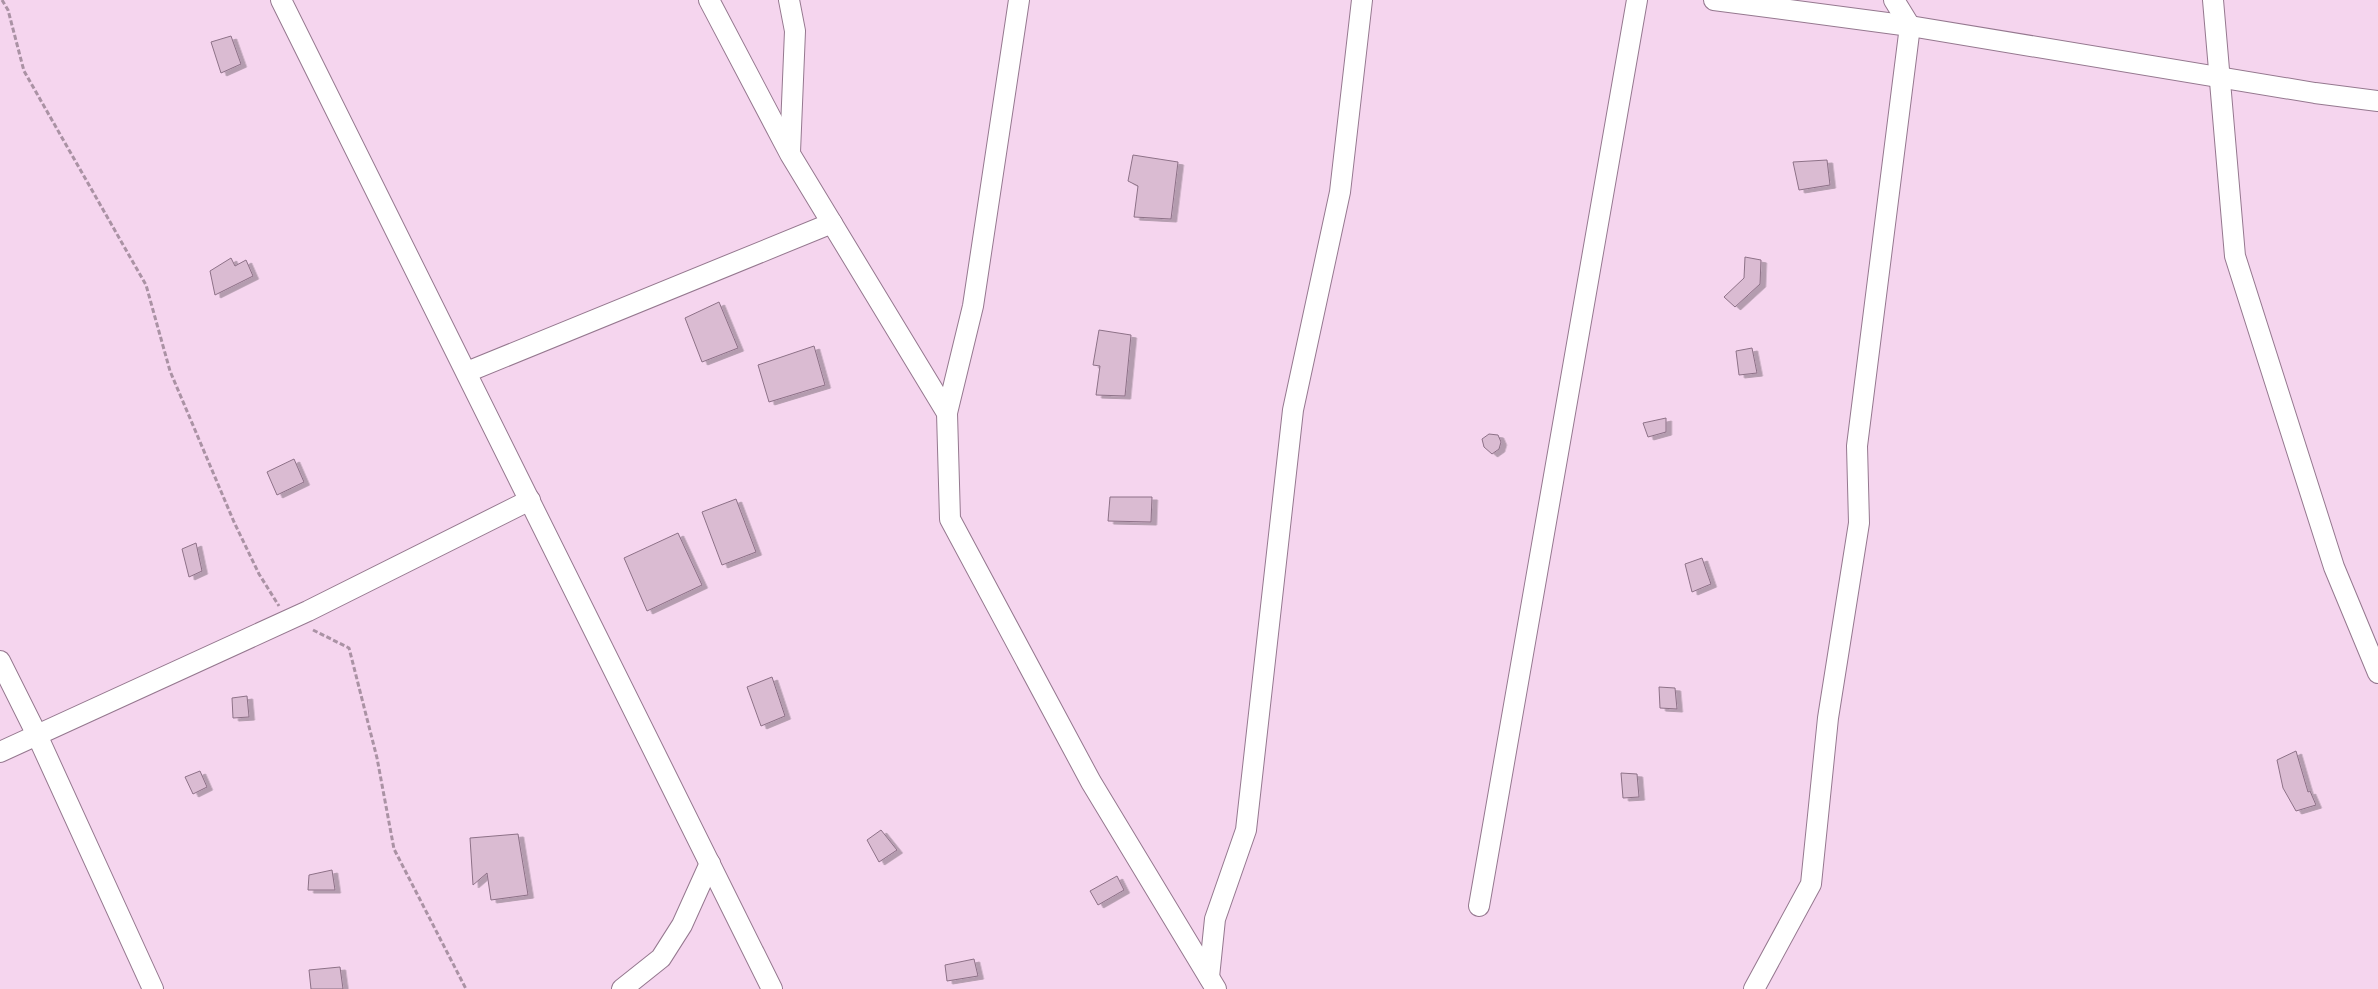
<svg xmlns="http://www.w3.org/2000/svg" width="2378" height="989" viewBox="0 0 2378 989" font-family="'Alegreya Sans',sans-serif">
<defs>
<filter id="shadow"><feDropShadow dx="5.5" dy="3" stdDeviation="0" flood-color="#0004"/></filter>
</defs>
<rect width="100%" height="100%" fill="#f5d5ee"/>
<g fill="#dabbd2" stroke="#8d7187" filter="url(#shadow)">
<polygon points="231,36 241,64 221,73 211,42"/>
<polygon points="1133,155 1178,162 1171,219 1134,217 1138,186 1128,181"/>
<polygon points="1827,160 1830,185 1799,190 1793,162"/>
<polygon points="1745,257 1761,260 1760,284 1735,307 1724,297 1744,278"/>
<polygon points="231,258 235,266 246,260 253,276 215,295 210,271"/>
<polygon points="719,302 738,348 702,362 685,318"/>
<polygon points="1099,330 1131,335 1125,396 1096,395 1100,366 1093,365"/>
<polygon points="814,346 825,385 769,402 758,365"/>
<polygon points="1752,348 1757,373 1739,375 1736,351"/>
<polygon points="1666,418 1666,432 1648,437 1643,423"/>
<polygon points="1489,434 1498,435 1501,442 1499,449 1492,454 1484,447 1482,439"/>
<polygon points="294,459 304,482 277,495 267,472"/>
<polygon points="1110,497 1152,497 1151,522 1108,521"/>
<polygon points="736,499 756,552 722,565 702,512"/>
<polygon points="678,533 702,585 647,611 624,558"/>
<polygon points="196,543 202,571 189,577 182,549"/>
<polygon points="1702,558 1711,584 1692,592 1685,564"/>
<polygon points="772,677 785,716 761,726 747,687"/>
<polygon points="1659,687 1675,688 1677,709 1660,708"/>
<polygon points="247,696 249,717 233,718 232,698"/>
<polygon points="2296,751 2308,792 2310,791 2316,805 2296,811 2283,788 2277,760"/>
<polygon points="200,771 207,787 193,794 185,777"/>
<polygon points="1621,773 1637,774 1639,797 1623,798"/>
<polygon points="881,830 897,850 879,862 867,840"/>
<polygon points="518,834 528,895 491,900 487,873 473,885 470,838"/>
<polygon points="332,870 335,890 308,890 309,875"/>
<polygon points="1117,876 1124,890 1098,905 1090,891"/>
<polygon points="974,959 978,976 947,981 945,965"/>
<polygon points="340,967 343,989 311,989 309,970"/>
</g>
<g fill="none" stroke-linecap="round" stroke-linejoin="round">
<defs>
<g id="street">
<polyline points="281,0 772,989"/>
<polyline points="709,0 790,154 947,413 950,519 1091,782 1216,989"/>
<polyline points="789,0 795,31 790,152"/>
<polyline points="1714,0 1910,26 2315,93 2378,101"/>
<polyline points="2213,0 2235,256 2334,567 2378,673"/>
<polyline points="467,372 832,223"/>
<polyline points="947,413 973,306 1019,0"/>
<polyline points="0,661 37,735 153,989"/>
<polyline points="0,752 308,611 530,500"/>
<polyline points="1479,906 1637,0"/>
<polyline points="1209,977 1215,919 1246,830 1293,410 1340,192 1362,0"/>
<polyline points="622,989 661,958 682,925 710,863"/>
<polyline points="1754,989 1811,884 1828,718 1859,523 1857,446 1910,26 1894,0"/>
</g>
</defs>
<use href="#street" stroke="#95788f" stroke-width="22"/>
<g stroke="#aa92a4" stroke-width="3" stroke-dasharray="5 2.5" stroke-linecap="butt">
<polyline points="2,0 8,10 24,71 146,285 170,371 234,522 259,574 279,606"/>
<polyline points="313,630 349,648 377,758 394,849 466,989"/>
</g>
<use href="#street" stroke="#fff" stroke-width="20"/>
</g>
</svg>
